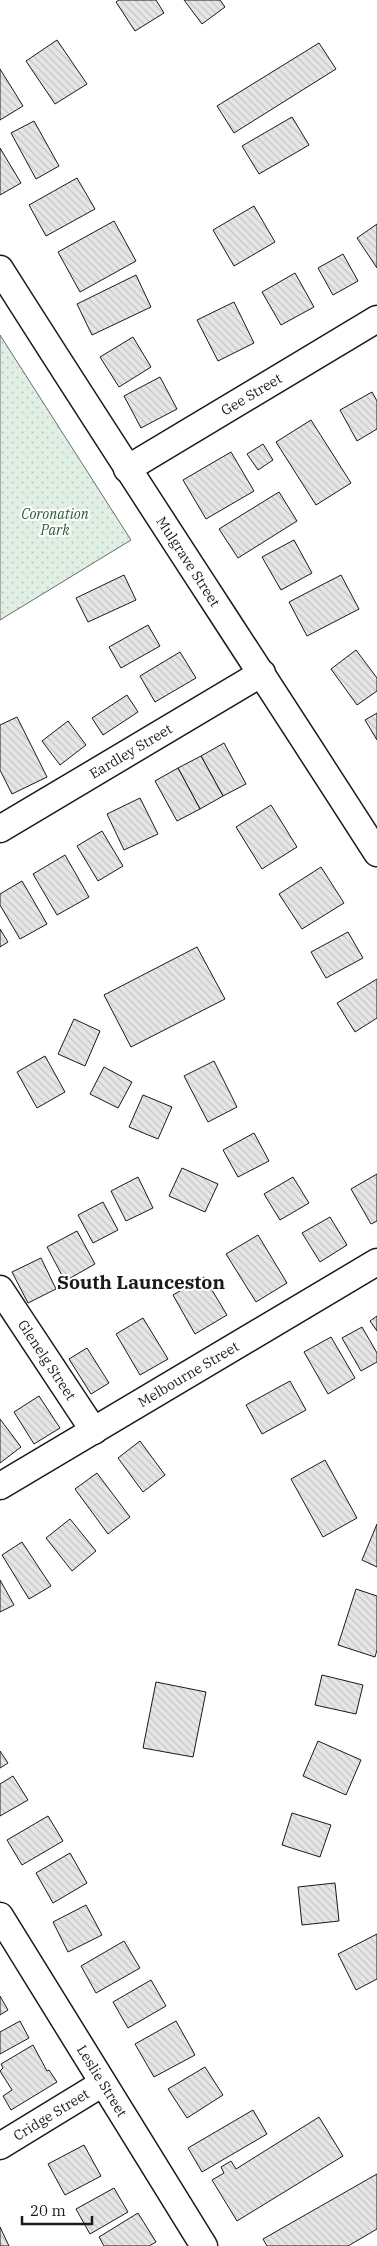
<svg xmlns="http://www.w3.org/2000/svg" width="377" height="2246" viewBox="0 0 377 2246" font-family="'IBM Plex Serif',serif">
<defs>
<pattern id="green-dots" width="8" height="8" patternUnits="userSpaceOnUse" patternTransform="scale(1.25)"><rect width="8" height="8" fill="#e0efe3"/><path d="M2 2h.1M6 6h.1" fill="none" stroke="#c0ccc2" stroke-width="1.8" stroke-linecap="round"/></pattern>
<pattern id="building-back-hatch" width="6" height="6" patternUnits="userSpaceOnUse" patternTransform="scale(1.25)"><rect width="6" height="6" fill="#e6e6e6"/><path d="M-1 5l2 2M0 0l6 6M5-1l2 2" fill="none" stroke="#c5c5c5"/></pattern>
</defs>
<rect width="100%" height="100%" fill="#fff"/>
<polygon fill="url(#green-dots)" stroke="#6a6a6a" points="0,335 131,540 0,620"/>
<g fill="url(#building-back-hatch)" stroke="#1a1a1a">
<polygon points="119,0 156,0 164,13 135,31 116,2"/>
<polygon points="184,0 220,0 225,7 202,24"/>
<polygon points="57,40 87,84 55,104 26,61"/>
<polygon points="319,43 336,69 234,133 217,106"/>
<polygon points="0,69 23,106 0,120"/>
<polygon points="292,117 309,145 259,174 242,146"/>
<polygon points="34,121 59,166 36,179 11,133"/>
<polygon points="0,148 21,183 0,195"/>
<polygon points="77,178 95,209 46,236 29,205"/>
<polygon points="254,206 275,242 234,266 213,230"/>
<polygon points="114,221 136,261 80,292 58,252"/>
<polygon points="377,224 377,268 357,238"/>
<polygon points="343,254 358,281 333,295 318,268"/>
<polygon points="295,273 314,307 281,325 262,292"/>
<polygon points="136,275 151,307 92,335 77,304"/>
<polygon points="234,302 254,343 218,361 197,320"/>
<polygon points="133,337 151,367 119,387 100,357"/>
<polygon points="160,377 177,409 141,428 124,396"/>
<polygon points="372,392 377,401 377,429 357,441 340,410"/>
<polygon points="311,420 351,483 316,505 276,442"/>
<polygon points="263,444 273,460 258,470 247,454"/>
<polygon points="231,452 254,491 206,519 183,480"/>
<polygon points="279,492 297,521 238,558 219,529"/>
<polygon points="294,540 312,573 281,590 262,557"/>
<polygon points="124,575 136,600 88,622 76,598"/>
<polygon points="341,575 359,609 307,636 289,602"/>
<polygon points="148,625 160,646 121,668 109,647"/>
<polygon points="356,650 377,678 377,691 357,705 331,669"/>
<polygon points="180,652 196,678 155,702 140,676"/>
<polygon points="127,695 138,712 103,735 92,718"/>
<polygon points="377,713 377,740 365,720"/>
<polygon points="17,717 47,777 12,794 0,770 0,725"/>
<polygon points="68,721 86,745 60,765 42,741"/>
<polygon points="224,743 246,784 223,796 201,756"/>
<polygon points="201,756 223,796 200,809 178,768"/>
<polygon points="178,768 200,809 177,821 155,781"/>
<polygon points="140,798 158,834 124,850 107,814"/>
<polygon points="271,805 297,847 262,869 236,827"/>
<polygon points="102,831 123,866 98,881 77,846"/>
<polygon points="65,855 89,897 57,915 33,874"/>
<polygon points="321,867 344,903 302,929 279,894"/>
<polygon points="22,881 47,924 20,939 0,905 0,894"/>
<polygon points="0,929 8,942 0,947"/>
<polygon points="348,932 363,958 326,978 311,952"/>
<polygon points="197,947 225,999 131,1047 104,995"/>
<polygon points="377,979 377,1018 355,1032 337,1003"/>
<polygon points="74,1019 100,1031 85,1066 58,1054"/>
<polygon points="45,1056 65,1092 37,1108 17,1072"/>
<polygon points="214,1061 237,1107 208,1122 184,1076"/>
<polygon points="104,1067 132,1082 118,1108 90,1094"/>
<polygon points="143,1095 172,1107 158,1139 129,1127"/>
<polygon points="254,1133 269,1161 238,1177 223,1150"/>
<polygon points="182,1168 218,1184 205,1212 169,1196"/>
<polygon points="377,1174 377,1221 371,1224 351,1189"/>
<polygon points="138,1177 153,1208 126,1221 111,1191"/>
<polygon points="293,1177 309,1203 280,1220 264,1194"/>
<polygon points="103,1202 118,1230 93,1243 78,1215"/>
<polygon points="330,1217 347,1245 320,1262 302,1233"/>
<polygon points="77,1231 95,1264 65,1281 47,1247"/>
<polygon points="258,1235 287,1283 256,1302 226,1254"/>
<polygon points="41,1258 56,1289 28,1303 12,1272"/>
<polygon points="204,1277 227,1315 195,1334 173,1295"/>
<polygon points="377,1316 377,1331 370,1321"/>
<polygon points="143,1318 168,1359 140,1375 116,1334"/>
<polygon points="362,1327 377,1353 377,1362 361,1371 342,1338"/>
<polygon points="331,1337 355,1378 328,1394 304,1352"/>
<polygon points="87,1348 109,1383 91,1394 69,1359"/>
<polygon points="290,1381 306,1410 262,1434 246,1405"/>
<polygon points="39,1396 60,1428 34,1444 14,1412"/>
<polygon points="0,1419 21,1447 0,1463"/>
<polygon points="140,1441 165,1475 143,1492 118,1458"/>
<polygon points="325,1460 357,1518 323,1537 291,1479"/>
<polygon points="97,1473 130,1517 108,1534 75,1489"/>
<polygon points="70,1519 96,1551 72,1571 46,1538"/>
<polygon points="377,1524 377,1567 362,1560"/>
<polygon points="22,1542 51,1586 29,1599 2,1555"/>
<polygon points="0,1580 14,1605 0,1612"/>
<polygon points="356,1589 377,1596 377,1650 375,1657 338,1645"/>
<polygon points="322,1675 363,1685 356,1714 315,1705"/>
<polygon points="156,1682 206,1692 193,1757 143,1748"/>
<polygon points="318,1741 361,1760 346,1795 303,1776"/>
<polygon points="0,1751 8,1763 0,1768"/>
<polygon points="13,1776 28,1800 0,1816 0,1784"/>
<polygon points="292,1813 331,1825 320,1857 282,1845"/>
<polygon points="48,1816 63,1841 22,1865 7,1840"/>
<polygon points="70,1853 87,1883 53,1903 36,1873"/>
<polygon points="335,1883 339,1921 302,1925 298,1887"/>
<polygon points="86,1905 102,1935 68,1952 53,1922"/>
<polygon points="377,1934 377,1979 356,1990 338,1954"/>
<polygon points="124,1941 140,1968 96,1993 81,1966"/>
<polygon points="151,1980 166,2006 128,2028 113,2002"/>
<polygon points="0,1996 8,2010 0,2015"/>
<polygon points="20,2021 29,2038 0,2054 0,2032"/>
<polygon points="176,2021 195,2055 154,2077 135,2044"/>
<polygon points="33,2045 47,2071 49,2070 57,2082 11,2110 3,2096 12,2090 0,2071 3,2068 1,2064"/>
<polygon points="205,2067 223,2095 187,2118 168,2089"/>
<polygon points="253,2110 267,2134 202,2172 188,2148"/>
<polygon points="319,2117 343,2156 237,2221 212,2180 224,2173 221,2167 231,2161 236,2169"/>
<polygon points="84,2145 101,2176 65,2195 48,2164"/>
<polygon points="377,2174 377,2229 348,2246 267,2246 263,2239"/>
<polygon points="114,2188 128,2212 90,2234 76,2209"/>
<polygon points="138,2213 156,2242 149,2246 104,2246 99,2237"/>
<polygon points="0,2227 9,2246 0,2246"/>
</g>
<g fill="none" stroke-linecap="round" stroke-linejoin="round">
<defs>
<g id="minor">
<path id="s1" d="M0,269C124,465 252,658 377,853"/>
<path id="s2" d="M127,469L377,319"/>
<path id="s3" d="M0,829L262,673"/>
<path id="s4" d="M0,1289L94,1431"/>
<path id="s5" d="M0,1486L377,1262"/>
<path id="s6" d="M0,1916L204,2246"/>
<path id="s7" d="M0,2146L103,2083"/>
</g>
</defs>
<use href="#minor" stroke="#1a1a1a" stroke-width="29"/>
<use href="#minor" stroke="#fff" stroke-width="26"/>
</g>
<g text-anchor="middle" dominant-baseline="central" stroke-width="4" stroke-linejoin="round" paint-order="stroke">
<g font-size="14" fill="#1a1a1a" stroke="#fff">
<text stroke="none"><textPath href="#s2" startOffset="145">Gee Street</textPath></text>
<text stroke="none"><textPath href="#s1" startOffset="348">Mulgrave Street</textPath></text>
<text stroke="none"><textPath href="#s3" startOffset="152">Eardley Street</textPath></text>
<text stroke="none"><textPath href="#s4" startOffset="85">Glenelg Street</textPath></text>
<text stroke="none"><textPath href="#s5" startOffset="219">Melbourne Street</textPath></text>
<text stroke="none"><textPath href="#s6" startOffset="194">Leslie Street</textPath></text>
<text stroke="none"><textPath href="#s7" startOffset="60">Cridge Street</textPath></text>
</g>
<g font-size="14" font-style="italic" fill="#2b5a34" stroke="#fff">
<text x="55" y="514">Coronation<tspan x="55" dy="16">Park</tspan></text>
</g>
<g font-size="19" font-weight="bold" fill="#1a1a1a" stroke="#fff">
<text x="141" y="1282">South Launceston</text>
</g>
</g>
<path d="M22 2216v8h70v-8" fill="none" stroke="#1a1a1a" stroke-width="2.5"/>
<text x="30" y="2216" font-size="15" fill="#1a1a1a" stroke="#ffffff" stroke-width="4" paint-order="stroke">20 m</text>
</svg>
